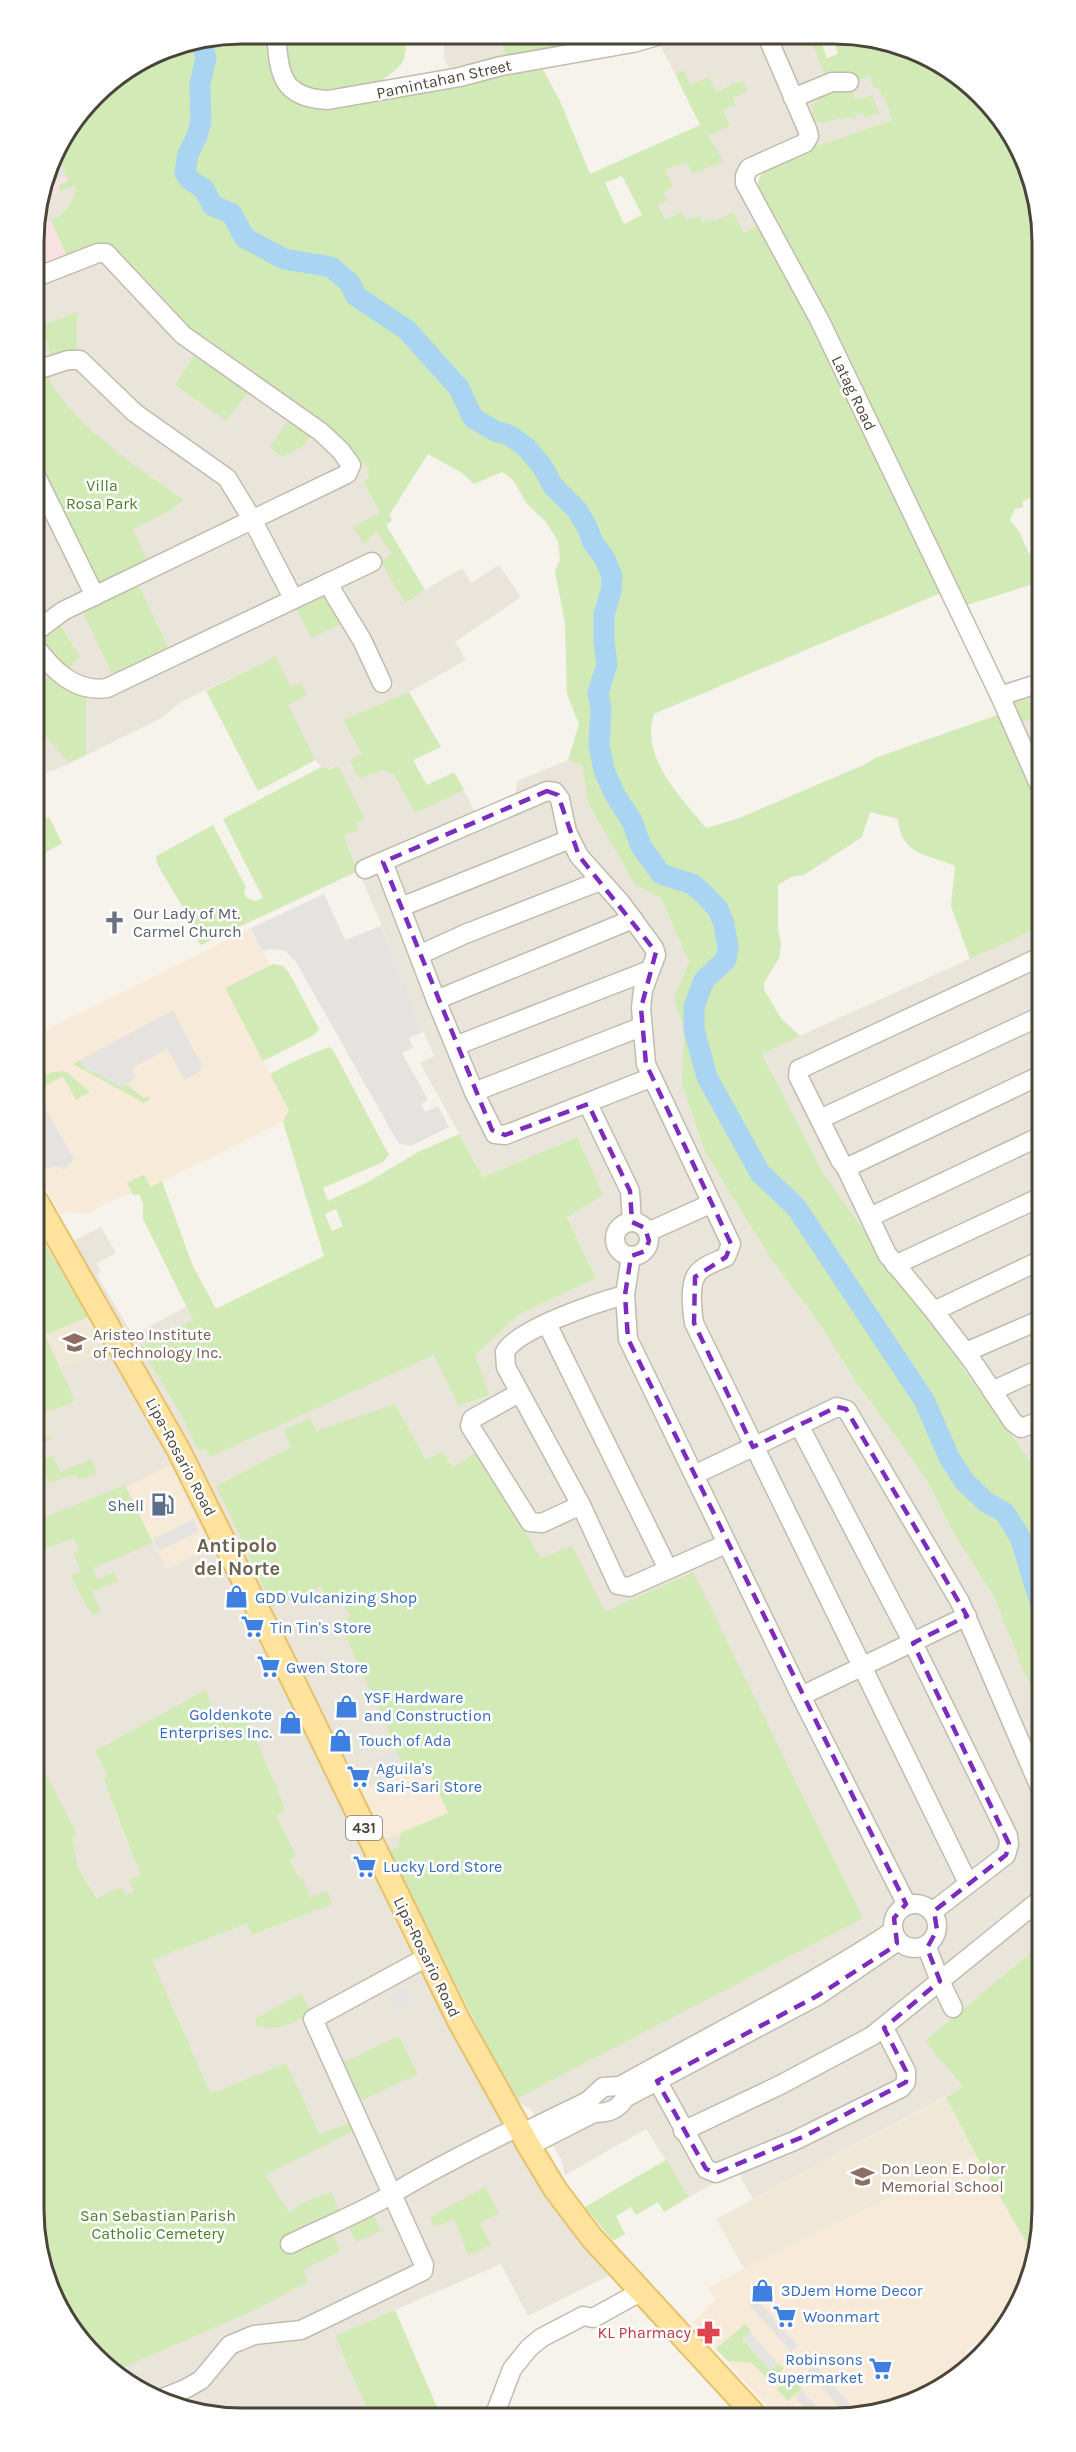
<svg xmlns="http://www.w3.org/2000/svg" width="1076" height="2452" viewBox="0 0 1076 2452" font-family="Karla,sans-serif">
<rect width="100%" height="100%" fill="#f6f3ec"/>
<g fill="#eae5da">
<polygon points="444,34 500,35 507,65 454,74 444,60"/>
<polygon points="658,36 809,37 827,80 869,76 878,86 882,97 884,97 892,120 818,146 812,138 748,168 766,221 744,233 713,219 702,224 686,220 665,221 657,205 663,193 665,170 686,162 723,161 707,136 723,110 736,104 729,85 715,91 691,85 684,70 675,74 659,43"/>
<polygon points="54,149 76,184 74,196 68,210 59,217 102,242 343,415 400,500 389,515 392,520 386,526 425,590 462,568 471,583 499,565 521,597 455,642 466,660 409,692 343,720 362,754 350,761 393,774 415,813 464,790 477,816 515,800 517,781 568,760 582,766 588,803 635,885 660,897 689,961 674,998 684,1031 683,1084 705,1152 773,1262 818,1321 856,1382 925,1477 951,1529 994,1597 1041,1714 1042,1943 925,2041 963,2087 753,2199 737,2171 689,2197 646,2129 565,2175 561,2159 534,2114 530,2108 521,2104 516,2099 638,2034 693,1572 605,1613 541,1558 477,1452 453,1467 426,1460 395,1404 316,1432 310,1418 284,1430 292,1447 216,1486 243,1543 320,1586 331,1608 343,1603 350,1616 340,1622 389,1729 387,1730 405,1771 359,1791 383,1840 400,1833 399,1846 389,1852 402,1877 379,1886 399,1929 428,1987 528,2169 560,2216 609,2276 528,2316 501,2264 335,2336 369,2414 201,2415 113,2372 246,2314 308,2281 277,2221 272,2188 211,2094 152,1960 248,1924 254,1935 332,1904 310,1897 302,1878 299,1879 289,1859 296,1856 277,1814 286,1810 245,1712 218,1723 95,1751 107,1776 103,1779 140,1876 134,1891 125,1895 121,1887 98,1898 78,1867 72,1837 76,1835 39,1761 37,1416 75,1401 45,1335 88,1316 50,1252 101,1227 116,1253 97,1263 101,1272 97,1275 133,1335 186,1307 193,1320 140,1347 180,1413 199,1452 206,1449 210,1457 434,1355 458,1406 490,1395 475,1355 518,1315 596,1278 567,1216 576,1137 483,1177 420,1063 434,1056 409,999 381,924 344,836 356,823 365,819 338,766 324,769 315,760 287,704 307,695 291,688 275,657 179,703 162,718 64,766 35,777 33,227"/>
<polygon points="1037,685 1038,779 1001,696"/>
<polygon points="1038,928 1040,1475 825,1176 762,1053"/>
</g>
<g fill="#f7ead8">
<polygon points="251,928 270,965 225,988 289,1110 283,1122 151,1187 145,1176 127,1183 132,1193 107,1203 88,1214 67,1212 61,1215 37,1173 36,1035"/>
<polygon points="171,1465 211,1548 167,1569 142,1523 126,1487"/>
<polygon points="425,1762 448,1813 383,1840 359,1791"/>
<polygon points="976,2155 1035,2258 1027,2290 1007,2326 968,2348 951,2384 889,2412 773,2412 692,2323 716,2299 708,2288 744,2268"/>
</g>
<g fill="#efe8d6">
<polygon points="88,1317 106,1351 60,1368 45,1335"/>
<polygon points="946,2097 976,2155 744,2268 716,2219"/>
</g>
<g fill="#f6e3e0">
<polygon points="58,145 76,184 41,200 54,149"/>
<polygon points="39,206 40,225 51,220 67,256 34,269 33,227"/>
</g>
<g fill="#d2eab5" fill-rule="evenodd">
<path d="M241,33H271L293,99L541,66L560,101L590,174L700,125L675,74L684,70L691,85L709,77L716,91L743,81L748,91L733,98L736,105L723,110L730,126L708,136L724,161L693,174L686,162L665,170L673,187L663,192L667,200L657,205L665,220L682,212L686,220L699,215L703,223L713,219L715,221L733,213L744,233L760,224L809,312L943,592L654,714C640,757 681,798 706,828L737,819L866,764L875,758L1000,714L1038,799V928L970,959L951,906L955,866C928,854 901,856 898,819L870,812L862,837L804,875L791,877L778,885V928L781,944L779,958L764,983V990L781,1018L800,1036L762,1054L825,1176L1040,1475L1041,1714L994,1597L951,1529L925,1477L856,1382L818,1321L773,1262L705,1152L682,1084L684,1031L674,998L689,961L660,897L635,885L588,803L582,766L568,760L579,724L567,694L565,624L555,571L560,560L558,541L546,522L527,504L513,480L502,472L474,484L462,473L428,454L389,515L392,520L386,525L425,590L405,603L381,562L392,554L376,531L364,544L353,527L380,513L364,482L368,478L369,470L349,447L191,333L113,252L34,271L35,265L36,268L67,256L51,220C67,214 74,202 76,185L60,191L58,186L69,181L54,149C87,107 105,69 161,58L162,49ZM622,176L642,215L624,224L605,183Z"/>
<path d="M282,33L405,34C407,63 404,64 381,81L380,85L338,91L310,92L291,78Z"/>
<polygon points="500,35 639,35 599,39 583,45 561,46 506,59"/>
<polygon points="809,37 822,37 820,38 827,58 838,54 832,37 875,37 972,85 1015,137 1036,187 1037,502 1029,498 1022,502 1023,507 1015,509 1010,520 1019,531 1029,554 1037,551 1037,583 963,606 819,304 759,191 758,183 762,171 812,138 818,146 892,120 884,97 882,97 878,87 874,88 869,76 859,80 856,78 827,80"/>
<polygon points="850,88 856,100 872,95 879,113 864,118 864,114 856,114 856,119 848,117 821,123 820,120 812,124 807,114 813,112 811,104 818,101 815,92"/>
<polygon points="77,312 77,350 51,356 39,319 43,325"/>
<polygon points="196,353 248,392 226,421 175,385"/>
<path d="M47,376C77,430 134,463 183,500L172,510L133,529L147,561L99,584L44,478L37,460L34,451V378Z"/>
<polygon points="289,420 312,433 302,447 282,457 269,447"/>
<polygon points="138,584 169,649 113,676 83,612"/>
<polygon points="320,595 330,602 343,623 311,638 295,606"/>
<polygon points="59,623 80,657 66,671 39,639"/>
<polygon points="275,657 291,687 301,683 307,695 288,705 315,760 258,791 206,691"/>
<polygon points="50,675 68,689 86,697 86,755 69,763 35,724 35,690"/>
<polygon points="409,692 441,747 413,760 427,785 454,772 464,790 415,813 393,774 382,770 359,779 350,760 362,754 343,720"/>
<polygon points="1026,694 1036,717 1020,723 1010,701"/>
<polygon points="338,766 365,819 356,823 358,830 344,836 358,871 201,945 193,933 191,921 157,864 156,856 213,825 246,887 244,892 246,897 255,901 263,898 223,819 321,767 330,769"/>
<polygon points="49,817 62,843 41,855 38,850 41,848 35,837 35,824"/>
<polygon points="273,964 283,966 288,971 319,1029 314,1035 263,1061 225,988"/>
<path d="M329,1047L333,1050L389,1155L383,1162L323,1188L328,1201L366,1183L418,1152L459,1134L483,1177L577,1137L603,1195L567,1217L596,1278L518,1315L475,1355L490,1395L458,1406L434,1355L210,1457L206,1449L199,1452L180,1413L140,1347L193,1320L143,1219V1203L139,1194L134,1196L127,1183L144,1175L151,1187L162,1181L192,1264L216,1309L324,1256L283,1122L289,1110L270,1074L295,1061ZM336,1209L343,1226L332,1231L325,1214Z"/>
<polygon points="80,1060 84,1067 122,1087 126,1084 144,1098 148,1096 150,1099 144,1103 73,1064"/>
<polygon points="62,1071 66,1072 90,1092 76,1100 63,1076 40,1089 37,1087 36,1080 53,1072"/>
<polygon points="37,1230 88,1317 45,1335 75,1401 37,1416"/>
<polygon points="395,1404 426,1460 442,1452 453,1467 477,1452 541,1558 572,1546 605,1612 693,1572 863,1918 516,2099 484,2040 389,1851 399,1846 400,1833 448,1813 425,1763 405,1771 387,1730 388,1729 339,1622 350,1616 343,1603 331,1608 320,1586 273,1607 216,1486 291,1447 284,1430 310,1418 316,1431"/>
<polygon points="51,1436 52,1439 40,1444 46,1458 53,1456 61,1472 91,1459 97,1473 80,1480 76,1474 48,1483 46,1477 38,1480 38,1462 42,1461 37,1440"/>
<polygon points="125,1485 153,1543 93,1568 97,1579 114,1572 118,1581 92,1592 101,1612 93,1615 90,1609 88,1610 71,1576 81,1572 74,1553 79,1550 74,1538 38,1551 38,1520"/>
<polygon points="205,1690 218,1723 245,1712 286,1810 277,1815 296,1856 289,1860 299,1878 302,1877 310,1897 327,1891 333,1904 253,1935 247,1924 152,1960 211,2094 286,2063 320,2135 355,2120 358,2129 265,2175 289,2212 307,2201 331,2192 341,2215 329,2228 340,2251 303,2270 308,2282 246,2314 113,2372 104,2367 61,2315 40,2265 39,1761 77,1835 72,1837 78,1867 97,1898 121,1887 126,1895 134,1891 129,1880 140,1875 103,1778 107,1776 95,1751"/>
<polygon points="1042,1943 1043,2225 1035,2258 976,2155 946,2097 963,2087 925,2041"/>
<path d="M301,1994L312,2014C295,2022 275,2033 256,2025V2018Z"/>
<polygon points="399,2036 418,2074 358,2102 339,2065"/>
<polygon points="666,2160 689,2197 664,2212 658,2202 636,2215 631,2207 616,2216 625,2234 613,2241 585,2207"/>
<polygon points="485,2187 499,2213 480,2223 491,2245 468,2255 454,2219 434,2227 430,2217"/>
<polygon points="370,2207 381,2231 356,2242 345,2220"/>
<polygon points="395,2310 440,2414 369,2414 335,2336"/>
<polygon points="745,2324 751,2331 742,2339 770,2370 778,2364 784,2368 770,2381 752,2363 728,2361 716,2349"/>
<polygon points="789,2377 792,2377 802,2389 788,2401 798,2412 777,2389"/>
</g>
<g fill="#e5e3e0">
<polygon points="54,150 66,175 45,186"/>
<polygon points="324,894 345,940 381,926 423,1032 409,1038 413,1048 402,1053 428,1100 421,1104 425,1112 438,1106 449,1127 411,1146 400,1144 397,1141 296,962 285,951 271,949 262,951 251,928"/>
<polygon points="173,1010 202,1065 200,1071 185,1080 167,1049 131,1069 136,1077 122,1088 84,1067 80,1060"/>
<polygon points="36,1092 74,1159 63,1171 60,1166 45,1168 37,1154"/>
<polygon points="193,1519 199,1531 159,1551 153,1539"/>
<polygon points="395,1750 405,1771 385,1780 375,1759"/>
<polygon points="404,1988 413,2003 397,2013 388,1997"/>
<polygon points="754,2296 798,2346 791,2352 747,2302"/>
<polygon points="750,2332 777,2363 770,2370 743,2338"/>
<polygon points="815,2365 857,2412 844,2412 808,2371"/>
<polygon points="802,2390 821,2412 808,2412 795,2397"/>
</g>
<g fill="none" stroke-linecap="round" stroke-linejoin="round">
<polyline stroke="#a9d4f2" stroke-width="21" points="201,41 206,58 200,84 201,121 197,136 188,154 185,173 190,180 204,189 213,206 231,213 245,238 284,259 331,267 350,283 356,296 407,330 459,388 473,418 495,431 509,435 526,447 542,466 553,486 577,510 588,529 593,543 604,557 612,576 611,591 604,615 604,642 607,664 598,693 601,708 599,745 604,770 615,795 632,821 641,846 661,874 692,884 703,893 718,909 724,924 728,947 726,960 704,980 694,1007 694,1030 707,1077 760,1173 796,1207 924,1400 949,1457 964,1481 986,1502 1005,1513 1020,1537 1040,1601"/>
<defs>
<g id="minor">
<path d="M276,33C279,74 281,98 328,100L460,77L501,66L633,43L657,36"/>
<polyline points="767,36 807,129 809,136 805,143 749,168 745,176 745,183 820,321 1000,696 1038,782"/>
<polyline points="793,98 832,82 849,82"/>
<polyline points="34,278 98,253 106,253 183,335 321,432 341,451 351,465 347,474 63,611 35,632"/>
<polyline points="34,371 68,360 80,360 135,413 227,478 252,519 293,598"/>
<polyline points="34,472 95,596"/>
<polyline points="329,582 334,594 362,640 382,683"/>
<path d="M35,646C52,669 75,693 107,688L372,562"/>
<polyline points="1000,696 1037,684"/>
<polyline points="383,862 436,1000 474,1092 495,1134 505,1135 650,1078"/>
<path d="M365,869L547,791L555,792L560,799L567,832L579,856L621,903L654,948L656,955L643,990L641,1008L646,1064L731,1244L726,1257C718,1261 702,1266 697,1274C689,1285 692,1309 694,1323L968,1883"/>
<polyline points="401,907 570,839"/>
<polyline points="419,955 465,934 600,881"/>
<polyline points="1038,958 804,1067 799,1069 798,1076 840,1160 846,1168 887,1254 934,1311 1039,1261"/>
<polyline points="436,1000 633,919"/>
<polyline points="455,1046 650,970"/>
<polyline points="474,1092 641,1027"/>
<polyline points="588,1104 630,1191 632,1222"/>
<polyline points="820,1119 1039,1017"/>
<polyline points="846,1168 1039,1076"/>
<polyline points="870,1217 1039,1137"/>
<circle cx="632" cy="1239" r="17"/>
<polyline points="648,1232 710,1204"/>
<polyline points="631,1256 625,1295 628,1339 801,1696 907,1905"/>
<polyline points="895,1265 1039,1198"/>
<path d="M625,1295C598,1302 517,1329 505,1352L506,1367L581,1505L618,1585L629,1587L726,1544"/>
<polyline points="934,1311 973,1362 1013,1422 1021,1428 1040,1421"/>
<polyline points="547,1324 668,1569"/>
<polyline points="966,1352 1040,1320"/>
<polyline points="992,1391 1040,1369"/>
<polyline points="519,1393 472,1419 470,1426 530,1522 542,1523 581,1505"/>
<polyline points="799,1425 913,1643 1008,1836 1009,1844 1006,1855 932,1912"/>
<polyline points="694,1475 837,1407 847,1410 960,1602 1041,1790"/>
<polyline points="801,1696 967,1616"/>
<circle cx="915" cy="1926" r="22"/>
<polyline points="926,1945 940,1981 953,2008"/>
<polyline points="652,2071 706,2169 716,2173 794,2141 901,2088 906,2082 906,2071 884,2028"/>
<polyline points="683,2131 780,2085 872,2036 1041,1899"/>
<path d="M522,2133L588,2101L603,2087L620,2086C711,2035 805,1989 893,1931"/>
<path d="M529,2146L594,2113C608,2113 618,2110 625,2098L817,1996L898,1941"/>
<path d="M290,2244C322,2228 356,2215 387,2197C429,2171 473,2149 518,2127"/>
<polyline points="165,2397 185,2389 201,2380 230,2345 254,2335 301,2330 423,2271 424,2265 313,2019 427,1957"/>
<polyline points="495,2414 512,2369 529,2348 541,2338 583,2316 593,2318 640,2292"/>
</g>
<polyline id="major" points="37,1202 178,1449 285,1664 459,2021 529,2146 555,2189 592,2238 752,2412"/>
</defs>
<use href="#minor" stroke="#c2bbae" stroke-width="21"/>
<use href="#major" stroke="#e6c16a" stroke-width="26"/>
<use href="#minor" stroke="#fff" stroke-width="18"/>
<use href="#major" stroke="#ffe39c" stroke-width="22"/>
</g>
<path fill="none" stroke="#7b2cbf" stroke-width="4.5" stroke-dasharray="12 8" stroke-linejoin="round" d="M547,791L558,795L579,856L656,952L641,1008L646,1064L731,1244L726,1257L695,1277L694,1323L753,1447L837,1407L846,1409L967,1616L913,1643L1009,1844L1006,1855L934,1911L937,1930L927,1948L940,1981L884,2028L906,2071V2082L805,2136L716,2173L706,2169L657,2081L817,1996L890,1949L897,1943L894,1918L906,1904L628,1339L625,1295L631,1256L645,1251L649,1241L645,1228L632,1222L630,1191L588,1104L505,1135L492,1130L383,862Z"/>
<defs>
<symbol id="church-bare" viewBox="-9 -9 18 18"><path d="M-1.2-6h2.4v3.5h3.3v2.4h-3.3V6h-2.4V-.1h-3.3v-2.4h3.3Z" fill="#6b7280" stroke="#fff" stroke-width="2.5" paint-order="stroke"/></symbol>
<symbol id="school-bare" viewBox="-9 -9 18 18"><path d="M0-5L7-2L0 1L-7-2ZM-4 1L0 2.5L4 1V4Q0 6-4 4Z" fill="#8d6e63" stroke="#fff" stroke-width="2.5" paint-order="stroke"/></symbol>
<symbol id="fuel-bare" viewBox="-9 -9 18 18"><path d="M-5.5-6h7V0h2V4h1.3V-2.5L3-4.5l.8-.8L6-3V5H2.5V1h-1V6h-7ZM-4.2-4.7v3.2H.2V-4.7Z" fill="#5c6f8a" stroke="#fff" stroke-width="2.5" paint-order="stroke"/></symbol>
<symbol id="shop-bare" viewBox="-9 -9 18 18"><path d="M-5-2.5h2.3a2.7 3.5 0 0 1 5.4 0H5L5.5 6h-11ZM-1.5-2.5h3a1.5 2.3 0 0 0-3 0Z" fill="#3f7fe0" stroke="#fff" stroke-width="2.5" paint-order="stroke"/></symbol>
<symbol id="supermarket-bare" viewBox="-9 -9 18 18"><path d="M-6-5.5h2.5l.6 2H6L4.5 2H-2.5L-4.4-4H-6ZM-1.5 3.2a1.3 1.3 0 1 0 .1 0ZM3 3.2a1.3 1.3 0 1 0 .1 0Z" fill="#3f7fe0" stroke="#fff" stroke-width="2.5" paint-order="stroke"/></symbol>
<symbol id="pharmacy-bare" viewBox="-9 -9 18 18"><path d="M-2-6h4v4h4v4h-4v4h-4v-4h-4v-4h4Z" fill="#e0444e" stroke="#fff" stroke-width="2.5" paint-order="stroke"/></symbol>
</defs>
<g fill-rule="evenodd">
<use href="#church-bare" x="98" y="906" width="33" height="33"/>
<use href="#school-bare" x="58" y="1326" width="33" height="33"/>
<use href="#fuel-bare" x="146" y="1488" width="33" height="33"/>
<use href="#shop-bare" x="220" y="1580" width="33" height="33"/>
<use href="#supermarket-bare" x="236" y="1610" width="33" height="33"/>
<use href="#supermarket-bare" x="252" y="1650" width="33" height="33"/>
<use href="#shop-bare" x="330" y="1690" width="33" height="33"/>
<use href="#shop-bare" x="274" y="1706" width="33" height="33"/>
<use href="#shop-bare" x="324" y="1724" width="33" height="33"/>
<use href="#supermarket-bare" x="342" y="1760" width="33" height="33"/>
<use href="#supermarket-bare" x="348" y="1850" width="33" height="33"/>
<use href="#school-bare" x="846" y="2160" width="33" height="33"/>
<use href="#shop-bare" x="746" y="2274" width="33" height="33"/>
<use href="#supermarket-bare" x="768" y="2300" width="33" height="33"/>
<use href="#pharmacy-bare" x="692" y="2316" width="33" height="33"/>
<use href="#supermarket-bare" x="864" y="2352" width="33" height="33"/>
</g>
<g text-anchor="middle" dominant-baseline="central" stroke-width="5" stroke-linejoin="round" paint-order="stroke">
<rect fill="#fff" stroke="#817c74" stroke-width="1.5" x="346" y="1816" width="36" height="24" rx="4.5"/>
<g font-size="15" font-weight="bold" fill="#4b4439">
<text x="364" y="1828">431</text>
</g>
<g font-size="16" fill="#4b4439" stroke="#fff">
<text transform="translate(444 79) rotate(-12)">Pamintahan Street</text>
<text transform="translate(854 393) rotate(64)">Latag Road</text>
<text transform="translate(181 1457) rotate(62)">Lipa-Rosario Road</text>
<text transform="translate(427 1957) rotate(64)">Lipa-Rosario Road</text>
</g>
<g font-size="16" fill="#4a7f2a" stroke="#fff">
<text x="102" y="485">Villa<tspan x="102" dy="18">Rosa Park</tspan></text>
<text x="158" y="2215">San Sebastian Parish<tspan x="158" dy="18">Catholic Cemetery</tspan></text>
</g>
<g font-size="16" fill="#5b616d" stroke="#fff" text-anchor="start">
<text x="133" y="913">Our Lady of Mt.<tspan x="133" dy="18">Carmel Church</tspan></text>
</g>
<g font-size="16" fill="#785e54" stroke="#fff" text-anchor="start">
<text x="93" y="1334">Aristeo Institute<tspan x="93" dy="18">of Technology Inc.</tspan></text>
<text x="881" y="2168">Don Leon E. Dolor<tspan x="881" dy="18">Memorial School</tspan></text>
</g>
<g font-size="16" fill="#4e5e75" stroke="#fff" text-anchor="end">
<text x="144" y="1505">Shell</text>
</g>
<g font-size="16" fill="#366cbe" stroke="#fff" text-anchor="start">
<text x="255" y="1597">GDD Vulcanizing Shop</text>
<text x="270" y="1627">Tin Tin's Store</text>
<text x="286" y="1667">Gwen Store</text>
<text x="364" y="1697">YSF Hardware<tspan x="364" dy="18">and Construction</tspan></text>
<text x="272" y="1714" text-anchor="end">Goldenkote<tspan x="272" dy="18">Enterprises Inc.</tspan></text>
<text x="359" y="1740">Touch of Ada</text>
<text x="376" y="1768">Aguila's<tspan x="376" dy="18">Sari-Sari Store</tspan></text>
<text x="383" y="1866">Lucky Lord Store</text>
<text x="781" y="2290">3DJem Home Decor</text>
<text x="803" y="2316">Woonmart</text>
<text x="863" y="2359" text-anchor="end">Robinsons<tspan x="863" dy="18">Supermarket</tspan></text>
</g>
<g font-size="16" fill="#be3a42" stroke="#fff" text-anchor="end">
<text x="691" y="2332">KL Pharmacy</text>
</g>
<g font-size="20" font-weight="bold" fill="#6e6250" stroke="#fff">
<text x="237" y="1545">Antipolo<tspan x="237" dy="23">del Norte</tspan></text>
</g>
</g>
<path d="M0 0H1076V2452H0ZM242 44H834A198 198 0 0 1 1032 242V2210A198 198 0 0 1 834 2408H242A198 198 0 0 1 44 2210V242A198 198 0 0 1 242 44Z" fill="#fff" fill-rule="evenodd"/>
<path fill="none" stroke="#4b4439" stroke-width="3" d="M242 44H834A198 198 0 0 1 1032 242V2210A198 198 0 0 1 834 2408H242A198 198 0 0 1 44 2210V242A198 198 0 0 1 242 44Z"/>
</svg>
